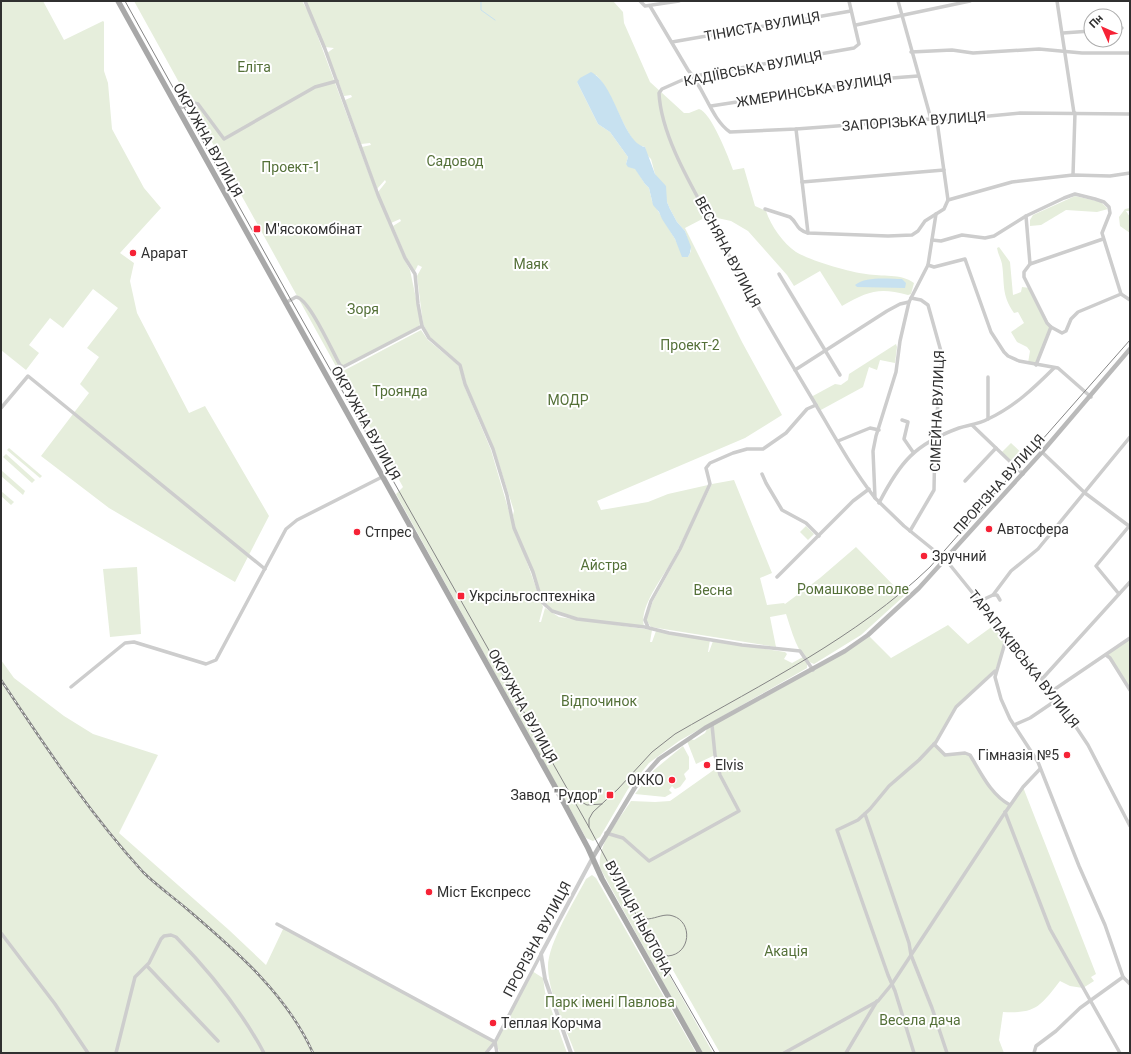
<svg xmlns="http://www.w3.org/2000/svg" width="1131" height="1054" viewBox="0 0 1131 1054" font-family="Roboto,sans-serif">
<rect width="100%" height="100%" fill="#fff"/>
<g fill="#e6eedc" fill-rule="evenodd">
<polygon points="1,1 43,1 64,40 103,21 104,22 104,71 108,83 112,129 144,188 161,208 120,253 134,263 130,281 137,313 189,413 205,406 269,516 235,582 109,508 41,456 89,393 80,384 99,357 87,348 118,308 93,289 63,328 50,318 29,345 39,353 26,370 1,350"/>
<polygon points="134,1 302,1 309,13 376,193 404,259 410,270 421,322 419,326 338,370"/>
<path d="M306,1H613L623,12L624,23L650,82L684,113H689L699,109C711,112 729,158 733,170L744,168L755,206L766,211C771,226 783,243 796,252C811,261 849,272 866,274C883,277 900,273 914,283L911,294L908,295C879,287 868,291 842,306L820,271L794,286L787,275L748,231L731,221L708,216L685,228L742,342L782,415L745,438L597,501L601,510L648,502L668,494L708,485C696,511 685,537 671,562C662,579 639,607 644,626C618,623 566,623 546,605C540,600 520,540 515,528L513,515L514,511L494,448L466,383L461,364L430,337L423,324L417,276L422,267L418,265L415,271L406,257L393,226L401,221L400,219L391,223L378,192L386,182L385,180L377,189L362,147L371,145L370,143L361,144L345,100L352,97L351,95L344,96L327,53L334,48L325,47ZM596,75C611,89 627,139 639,146C641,146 643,146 645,147L646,154L651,159L655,174L670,209L677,222L685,231L691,251L688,257H684L675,239L652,201L649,188L645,184L635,168L626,164L628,157L610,132L598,124L577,82Z"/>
<polygon points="1075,196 1101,202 1108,209 1097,212 1066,210 1041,225 1030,226 1030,220 1033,215"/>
<polygon points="1130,208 1130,211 1126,211 1130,217 1130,233 1120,226 1119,217 1125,209"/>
<path d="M999,247L1010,262L1013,295L1021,292L1022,287L1030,288L1051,327L1036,365L1028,363L1030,351L1027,347L1017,342L1011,332L1024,323L1018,312L1014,313C1001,294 1005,284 1002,264C1001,259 998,254 997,248Z"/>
<polygon points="421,330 428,340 458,365 461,371 463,383 491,450 510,515 543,607 539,622 541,622 545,608 559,617 652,630 650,642 652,642 656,631 710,640 708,652 709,652 713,641 785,652 787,654 784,659 792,663 803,657 807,663 807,668 679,741 649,763 628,789 600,837 593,841 586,838 396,494 403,487 341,375 343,371"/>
<polygon points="896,344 897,347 895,363 880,360 877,370 869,367 863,387 819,411 811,397 835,384 841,385 848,380 849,374"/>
<polygon points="1011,443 1026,457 1016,467 1001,453"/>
<polygon points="9,448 42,476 40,478 7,450"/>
<polygon points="6,454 35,480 32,483 3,457"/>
<polygon points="1,470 25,491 23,495 1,476"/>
<path d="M734,480L772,573L760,578L767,605L784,603L785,604L820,578L856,547L904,596L861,635L814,664C798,659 791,628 786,614L770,617L776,647L651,627L646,620L653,601L673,565L712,484Z"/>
<polygon points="1,491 14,502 11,505 1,496"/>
<polygon points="806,526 814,534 808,540 800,532"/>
<polygon points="137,567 141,634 110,637 103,569"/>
<path d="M997,623L1007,636L995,671L956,707L934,744L943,754H968L994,791L1010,805L1023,787L1096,974L1091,977L1094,981L1083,988L1070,986L1060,981C1041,1005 1037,1014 1003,1012L999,1040L1004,1053H720L669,963L663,964L713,1053H702L600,868C597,844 619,820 631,801L655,802L670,801L718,767L715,755L696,764L687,741L690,739L694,740L705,733L708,727L780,689L868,635L891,658L948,625L968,644Z"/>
<polygon points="1130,638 1130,690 1106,655"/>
<polygon points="1,660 14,678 64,716 93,734 158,755 119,833 229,930 266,965 284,927 495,1042 532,971 543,978 545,992 567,1053 500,1053 495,1042 486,1053 1,1053"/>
<polygon points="683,746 689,757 689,769 684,774 686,779 680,787 675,789 672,786 669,790 672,793 665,797 635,794 654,770"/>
<path d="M592,875L596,878L696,1053H575C566,1028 549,995 548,968C547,945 575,900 586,879Z"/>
</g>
<g fill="#c7e1f0">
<path d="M591,72C616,85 622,142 645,147L655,174L666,186L667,202L670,209L677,222L685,231L691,247L690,253L688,257H682L675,239L662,219L659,212L653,205L649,188L645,184L635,169L628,167L626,164L628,157L610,132L598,124L577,82L580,78Z"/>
<path d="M902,279L906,283L905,288L857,287L855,285C866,276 888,279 902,279Z"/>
</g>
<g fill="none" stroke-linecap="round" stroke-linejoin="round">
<polyline stroke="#c7e1f0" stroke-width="1" points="481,1 481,10 495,20"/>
<g stroke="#cdcdcd" stroke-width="3.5">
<polyline points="305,1 325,49 378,195 405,258 415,274 418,304 422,326 429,338 460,365 465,384 493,449 507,495 514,528 533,572 542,602 552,611 577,619 645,627 669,633 742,645 800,651 813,670"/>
<polyline points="640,1 645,6 679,1"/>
<path d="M849,1L859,44L854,48L689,77L662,89L659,93C661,137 694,190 715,229C745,286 777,340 810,395C831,430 850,466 875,498"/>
<polyline points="898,1 931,119"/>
<polyline points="1057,1 1074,113"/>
<path d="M650,6L688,70C704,88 712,120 730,132L796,129L931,119L937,121L1020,113L1130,114"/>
<polyline points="856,25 970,1"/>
<polyline points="1115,29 1122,28"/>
<polyline points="1063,33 1091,31"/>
<polyline points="672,42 851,11"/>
<polyline points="911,52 952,50 973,53 1039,49 1082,53 1130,53"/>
<polyline points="711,106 892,78 918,76"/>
<polyline points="177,109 194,103 198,104 224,139 315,87 337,81"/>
<polyline points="796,129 808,233"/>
<polyline points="1073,175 1075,113"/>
<polyline points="802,182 944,170"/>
<polyline points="948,200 1012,182 1073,175 1110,176 1130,173"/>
<path d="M765,209L790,217C798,223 795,229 808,233L888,236L912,235L918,231L925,221L944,209L948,200L937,121"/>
<polyline points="936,214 928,265 909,302 900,341 896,372 876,436 873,451 875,498 904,526 946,560 1052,691 1088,745 1130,826"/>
<polyline points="1026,216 1030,264 1103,239"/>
<polyline points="932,240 941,241 962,235 985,238 994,236 1026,216 1064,198 1075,194 1095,199 1104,202 1109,207 1110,213 1102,233 1121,294 1130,300"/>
<polyline points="1030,264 1024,272 1024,277 1047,323 1051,327 1062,333 1066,331 1071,319 1078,312 1121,294"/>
<polyline points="928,265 934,267 965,259 991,332 1004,352 1008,356 1019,361 1058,368 1091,397"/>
<polyline points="779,274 840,375"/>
<path d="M285,303L296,297C309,298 333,353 340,365L343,367L422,326"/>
<polyline points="1036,365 1051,327"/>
<polyline points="795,370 887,311 900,304 909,302"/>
<polyline points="988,377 988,419"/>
<polyline points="1,408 28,376 265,569"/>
<polyline points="902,420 908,422 904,439 913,452"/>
<polyline points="972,425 1023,474"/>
<polyline points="838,441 870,428 879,430"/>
<polyline points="1042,452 1085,493 1129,526"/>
<polyline points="762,474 766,483 782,510 806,523 819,536"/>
<polyline points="965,481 996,448"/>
<path d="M879,503C900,462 915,444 959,428C969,425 979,424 988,419C1014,407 1034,388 1054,368"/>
<polyline points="910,531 934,490 935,439 942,355 928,305 921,300 911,298"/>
<polyline points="777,577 853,501 869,489"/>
<polyline points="1119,594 1096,566 1130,525"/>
<polyline points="993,595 997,595 1000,600"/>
<polyline points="980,601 993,595 1011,571 1038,549 1130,437"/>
<polyline points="648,627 645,620 651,601 680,549 710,484 706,468 710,463 733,453 747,449 763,449 786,433 807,409 816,405"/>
<polyline points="1007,636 995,677 1001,699 1010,719 1038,762 1079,866 1105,925 1123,977 1130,984"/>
<polyline points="1106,655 1110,658 1130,690"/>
<polyline points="1042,679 1130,582"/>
<polyline points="71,687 125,643 134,642 206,664 216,660 286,529 297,520 382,477"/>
<polyline points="1052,691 1130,638"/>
<polyline points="1014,725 1030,718 1058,699"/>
<path d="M934,744L945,755L965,753L970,755C981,773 991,795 1010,805"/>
<polyline points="1005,812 1050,929 1120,1053"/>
<polyline points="865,814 909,943 911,955 932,1008 947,1053"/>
<polyline points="606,833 623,838 649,861 739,811 720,775 715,755 712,725"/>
<polyline points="277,924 495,1042 497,1053"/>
<polyline points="1,933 55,1004 88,1053"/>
<polyline points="147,966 218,1041"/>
<path d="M116,1053L135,977L149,963L161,939L164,936L171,935L176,937C210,972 241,1010 264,1053"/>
<polyline points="486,1053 495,1042 541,954"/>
<polyline points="784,1053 878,1001 892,984 1002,817 1023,787 1040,769"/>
<polyline points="846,1053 877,1001"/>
<polyline points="914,1053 895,991 888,975 837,830 858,820 870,809 889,786 919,760 936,742 956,707 995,671"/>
<polyline points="1034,1053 1036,1046 1056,1031 1080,1008 1123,977"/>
</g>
<polyline stroke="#cdcdcd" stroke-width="4" points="571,1053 545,979 541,954 593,857"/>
<polyline stroke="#bababa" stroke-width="4.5" points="593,857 637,784 659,759 705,728 845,651 868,635 919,588 1042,452 1130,349"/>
<polyline stroke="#a8a8a8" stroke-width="5.5" points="118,1 558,792 588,848 602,879 700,1053"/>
<g stroke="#858585" stroke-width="1">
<polyline points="125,1 291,300 590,829 647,935 715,1053"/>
<polyline points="572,797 587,805 602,804"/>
<path d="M589,827V819L593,812L618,789L652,752L675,734C763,683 856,638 930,567L1130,340"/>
<path d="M638,913L648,919C657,918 665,913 673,916C693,922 691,954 668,956L658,952"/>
</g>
<defs>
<path id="rail" d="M1,680C46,747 89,813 143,872C156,885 173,897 187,909C236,951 286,993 313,1053"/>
</defs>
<use href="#rail" stroke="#858585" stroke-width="2.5"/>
<use href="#rail" stroke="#fff" stroke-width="1" stroke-dasharray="3" stroke-linecap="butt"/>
</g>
<g fill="#f62236" stroke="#fff" stroke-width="1.5">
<rect x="253" y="225" width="8" height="8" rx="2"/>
<circle cx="133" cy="253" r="4"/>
<circle cx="989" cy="529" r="4"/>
<circle cx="357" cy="532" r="4"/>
<circle cx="924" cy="556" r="4"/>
<rect x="457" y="592" width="8" height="8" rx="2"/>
<circle cx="1067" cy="755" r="4"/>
<circle cx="707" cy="765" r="4"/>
<circle cx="672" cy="780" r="4"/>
<rect x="606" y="791" width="8" height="8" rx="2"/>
<circle cx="429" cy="892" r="4"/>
<circle cx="493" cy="1023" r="4"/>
</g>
<g text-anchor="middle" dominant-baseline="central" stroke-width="4" stroke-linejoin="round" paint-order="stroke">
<g font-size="14" fill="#303030" stroke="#fff">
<text transform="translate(762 26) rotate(-10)">ТІНИСТА ВУЛИЦЯ</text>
<text transform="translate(753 68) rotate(-11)">КАДІЇВСЬКА ВУЛИЦЯ</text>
<text transform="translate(814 90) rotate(-9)">ЖМЕРИНСЬКА ВУЛИЦЯ</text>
<text transform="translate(914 121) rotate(-4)">ЗАПОРІЗЬКА ВУЛИЦЯ</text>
<text transform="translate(208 140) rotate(61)">ОКРУЖНА ВУЛИЦЯ</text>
<text transform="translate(728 252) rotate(62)">ВЕСНЯНА ВУЛИЦЯ</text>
<text transform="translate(937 411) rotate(-88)">СІМЕЙНА ВУЛИЦЯ</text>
<text transform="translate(366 423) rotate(61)">ОКРУЖНА ВУЛИЦЯ</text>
<text transform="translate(999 484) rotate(-48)">ПРОРІЗНА ВУЛИЦЯ</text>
<text transform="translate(1024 659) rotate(52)">ТАРАПАКІВСЬКА ВУЛИЦЯ</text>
<text transform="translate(523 706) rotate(61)">ОКРУЖНА ВУЛИЦЯ</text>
<text transform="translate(639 918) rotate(62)">ВУЛИЦЯ НЬЮТОНА</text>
<text transform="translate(537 939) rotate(-62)">ПРОРІЗНА ВУЛИЦЯ</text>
</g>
<g font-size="14" fill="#547038" stroke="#fff">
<text x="254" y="67">Еліта</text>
<text x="455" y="161">Садовод</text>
<text x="291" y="167">Проект-1</text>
<text x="531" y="264">Маяк</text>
<text x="363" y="309">Зоря</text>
<text x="690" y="345">Проект-2</text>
<text x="400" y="391">Троянда</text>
<text x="568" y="400">МОДР</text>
<text x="604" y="565">Айстра</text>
<text x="853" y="589">Ромашкове поле</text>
<text x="713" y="590">Весна</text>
<text x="599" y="701">Відпочинок</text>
<text x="786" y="951">Акація</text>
<text x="610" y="1002">Парк імені Павлова</text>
<text x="920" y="1020">Весела дача</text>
</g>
<g font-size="14" fill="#303030" stroke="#fff" text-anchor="start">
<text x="265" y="229">М'ясокомбінат</text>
<text x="141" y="253">Арарат</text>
<text x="997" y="529">Автосфера</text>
<text x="365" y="532">Стпрес</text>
<text x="932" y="556">Зручний</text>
<text x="469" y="596">Укрсільгосптехніка</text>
<text x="1059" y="755" text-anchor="end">Гімназія №5</text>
<text x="715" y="765">Elvis</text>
<text x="664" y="780" text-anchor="end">ОККО</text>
<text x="602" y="795" text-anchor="end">Завод "Рудор"</text>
<text x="437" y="892">Міст Експресс</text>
<text x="501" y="1023">Теплая Корчма</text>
</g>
</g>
<rect width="1131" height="1054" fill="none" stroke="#303030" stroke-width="4"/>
<g transform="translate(1103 28) rotate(315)"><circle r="19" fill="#ffffff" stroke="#acacac"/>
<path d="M0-3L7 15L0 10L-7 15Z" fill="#f62236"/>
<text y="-6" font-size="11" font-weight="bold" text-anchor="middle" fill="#303030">Пн</text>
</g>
</svg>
